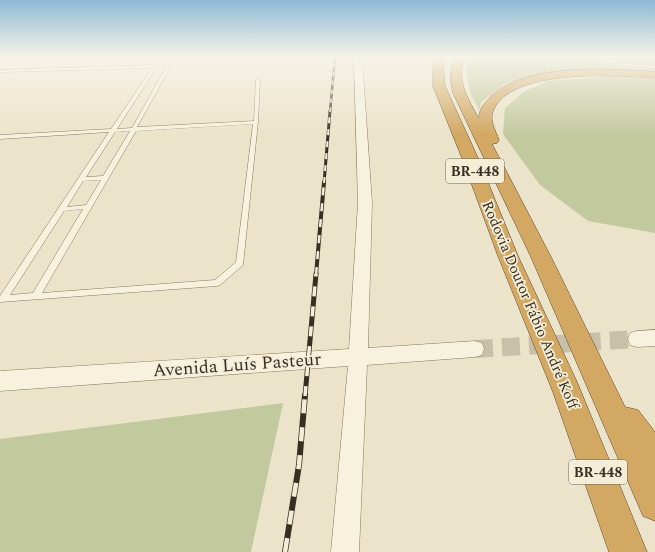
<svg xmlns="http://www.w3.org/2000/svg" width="655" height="552" viewBox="0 0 655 552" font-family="Spectral,serif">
<rect width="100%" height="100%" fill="#ece4ca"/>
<g fill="#c2c99f">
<polygon points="473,57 576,57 623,67 655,69 655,73 581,69 537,75 506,83 481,102 479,110 470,93 466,68"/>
<polygon points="596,57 655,57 655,65 629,63"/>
<polygon points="612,76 655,79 655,233 588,221 540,185 503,134 505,108 525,91 549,81"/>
<polygon points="283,403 251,552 0,552 0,439"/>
</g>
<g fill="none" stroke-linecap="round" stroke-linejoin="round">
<polygon fill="#718f89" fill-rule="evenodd" points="540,57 545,57 535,61 486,61 485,60 486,59 535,59"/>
<polyline stroke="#c8c0a8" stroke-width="18" stroke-dasharray="18 9" stroke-linecap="butt" points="475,349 637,339"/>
<defs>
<g id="lane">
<polygon points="585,57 594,57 625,64 655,66 655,68 625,66"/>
<path d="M155,65L171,66L137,127L254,121L256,80L258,79L260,80L258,122L243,265L220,285L217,286L0,302V296L109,132L0,139V135L111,129L152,68L0,72V70ZM166,67L132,128L117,129L156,68ZM253,124L236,262L215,280L42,293L136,131ZM130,131L103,176L86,177L115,132ZM101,180L86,205L67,207L83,181ZM83,209L33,293L10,295L64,211Z"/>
</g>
<g id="street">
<polygon points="354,57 362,57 372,203 368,348 475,341 482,343 484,349 482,355 475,357 367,365 359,552 331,552 348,366 0,391 0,371 349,349 358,203"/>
<polygon points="655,330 655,346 637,347 630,345 628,339 630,333 637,331"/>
</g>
<g id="highway">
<polygon points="435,57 445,57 443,67 445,86 478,158 518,256 577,382 647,552 609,552 553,392 498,256 462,158 433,86 433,67"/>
<path d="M456,57H466C454,79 469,100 479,119C479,112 481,108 485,103C515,62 610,68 655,72V78C617,75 510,68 493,111C489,120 496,132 499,140L497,143L492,144L551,257L625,407L638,410L655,432V521L643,516L531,257L453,93C450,80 449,69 456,57Z"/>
</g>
</defs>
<use href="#lane" stroke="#877760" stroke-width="1"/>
<use href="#street" stroke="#877760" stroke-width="1"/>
<use href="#highway" stroke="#564533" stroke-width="1"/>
<use href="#lane" fill="#f7f1dd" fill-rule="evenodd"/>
<use href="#street" fill="#f7f1dd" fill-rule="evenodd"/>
<use href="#highway" fill="#d3a863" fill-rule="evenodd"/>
<defs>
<polyline id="rail-far4" points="330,112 335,57"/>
<polyline id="rail-far3" points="324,183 330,111"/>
<polyline id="rail-far2" points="316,275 324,182"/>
<polyline id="rail-far1" points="305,396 316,274"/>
<polyline id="rail" points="285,552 299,465 305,395"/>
</defs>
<use href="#rail-far4" stroke="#392e22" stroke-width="2.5"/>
<use href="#rail-far3" stroke="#392e22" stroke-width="3"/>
<use href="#rail-far2" stroke="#392e22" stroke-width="4"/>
<use href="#rail-far1" stroke="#392e22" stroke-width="5"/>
<use href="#rail" stroke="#392e22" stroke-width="6"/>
<use href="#rail-far4" stroke="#f4eed9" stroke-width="1.5" stroke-dasharray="4.5" stroke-linecap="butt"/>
<use href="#rail-far3" stroke="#f4eed9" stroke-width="2" stroke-dasharray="6" stroke-linecap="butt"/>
<use href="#rail-far2" stroke="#f4eed9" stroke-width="2.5" stroke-dasharray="8" stroke-linecap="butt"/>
<use href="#rail-far1" stroke="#f4eed9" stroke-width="3.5" stroke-dasharray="10" stroke-linecap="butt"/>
<use href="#rail" stroke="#f4eed9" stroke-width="4.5" stroke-dasharray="14" stroke-linecap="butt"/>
</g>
<linearGradient id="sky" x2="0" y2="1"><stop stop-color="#8fb9d6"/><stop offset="0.42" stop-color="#f6f3e7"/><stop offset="1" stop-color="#f6f3e7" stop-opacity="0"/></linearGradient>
<rect width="655" height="135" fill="url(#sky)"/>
<g text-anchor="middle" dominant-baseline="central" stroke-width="3.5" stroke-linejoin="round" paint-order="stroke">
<g fill="#f4eed9" stroke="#716859" stroke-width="1">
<rect x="446" y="159" width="58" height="24" rx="3"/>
<rect x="569" y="460" width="58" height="24" rx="3"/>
</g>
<g font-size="14" font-weight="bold" fill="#392e22">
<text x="475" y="171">BR-448</text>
<text x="598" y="472">BR-448</text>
</g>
<g font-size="15" fill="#392e22" stroke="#f4eed9">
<text transform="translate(530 305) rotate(67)">Rodovia Doutor Fábio André Koff</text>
</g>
<g font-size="18" fill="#392e22" stroke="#f4eed9">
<text transform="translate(237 365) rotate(-4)">Avenida Luís Pasteur</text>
</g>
</g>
</svg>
